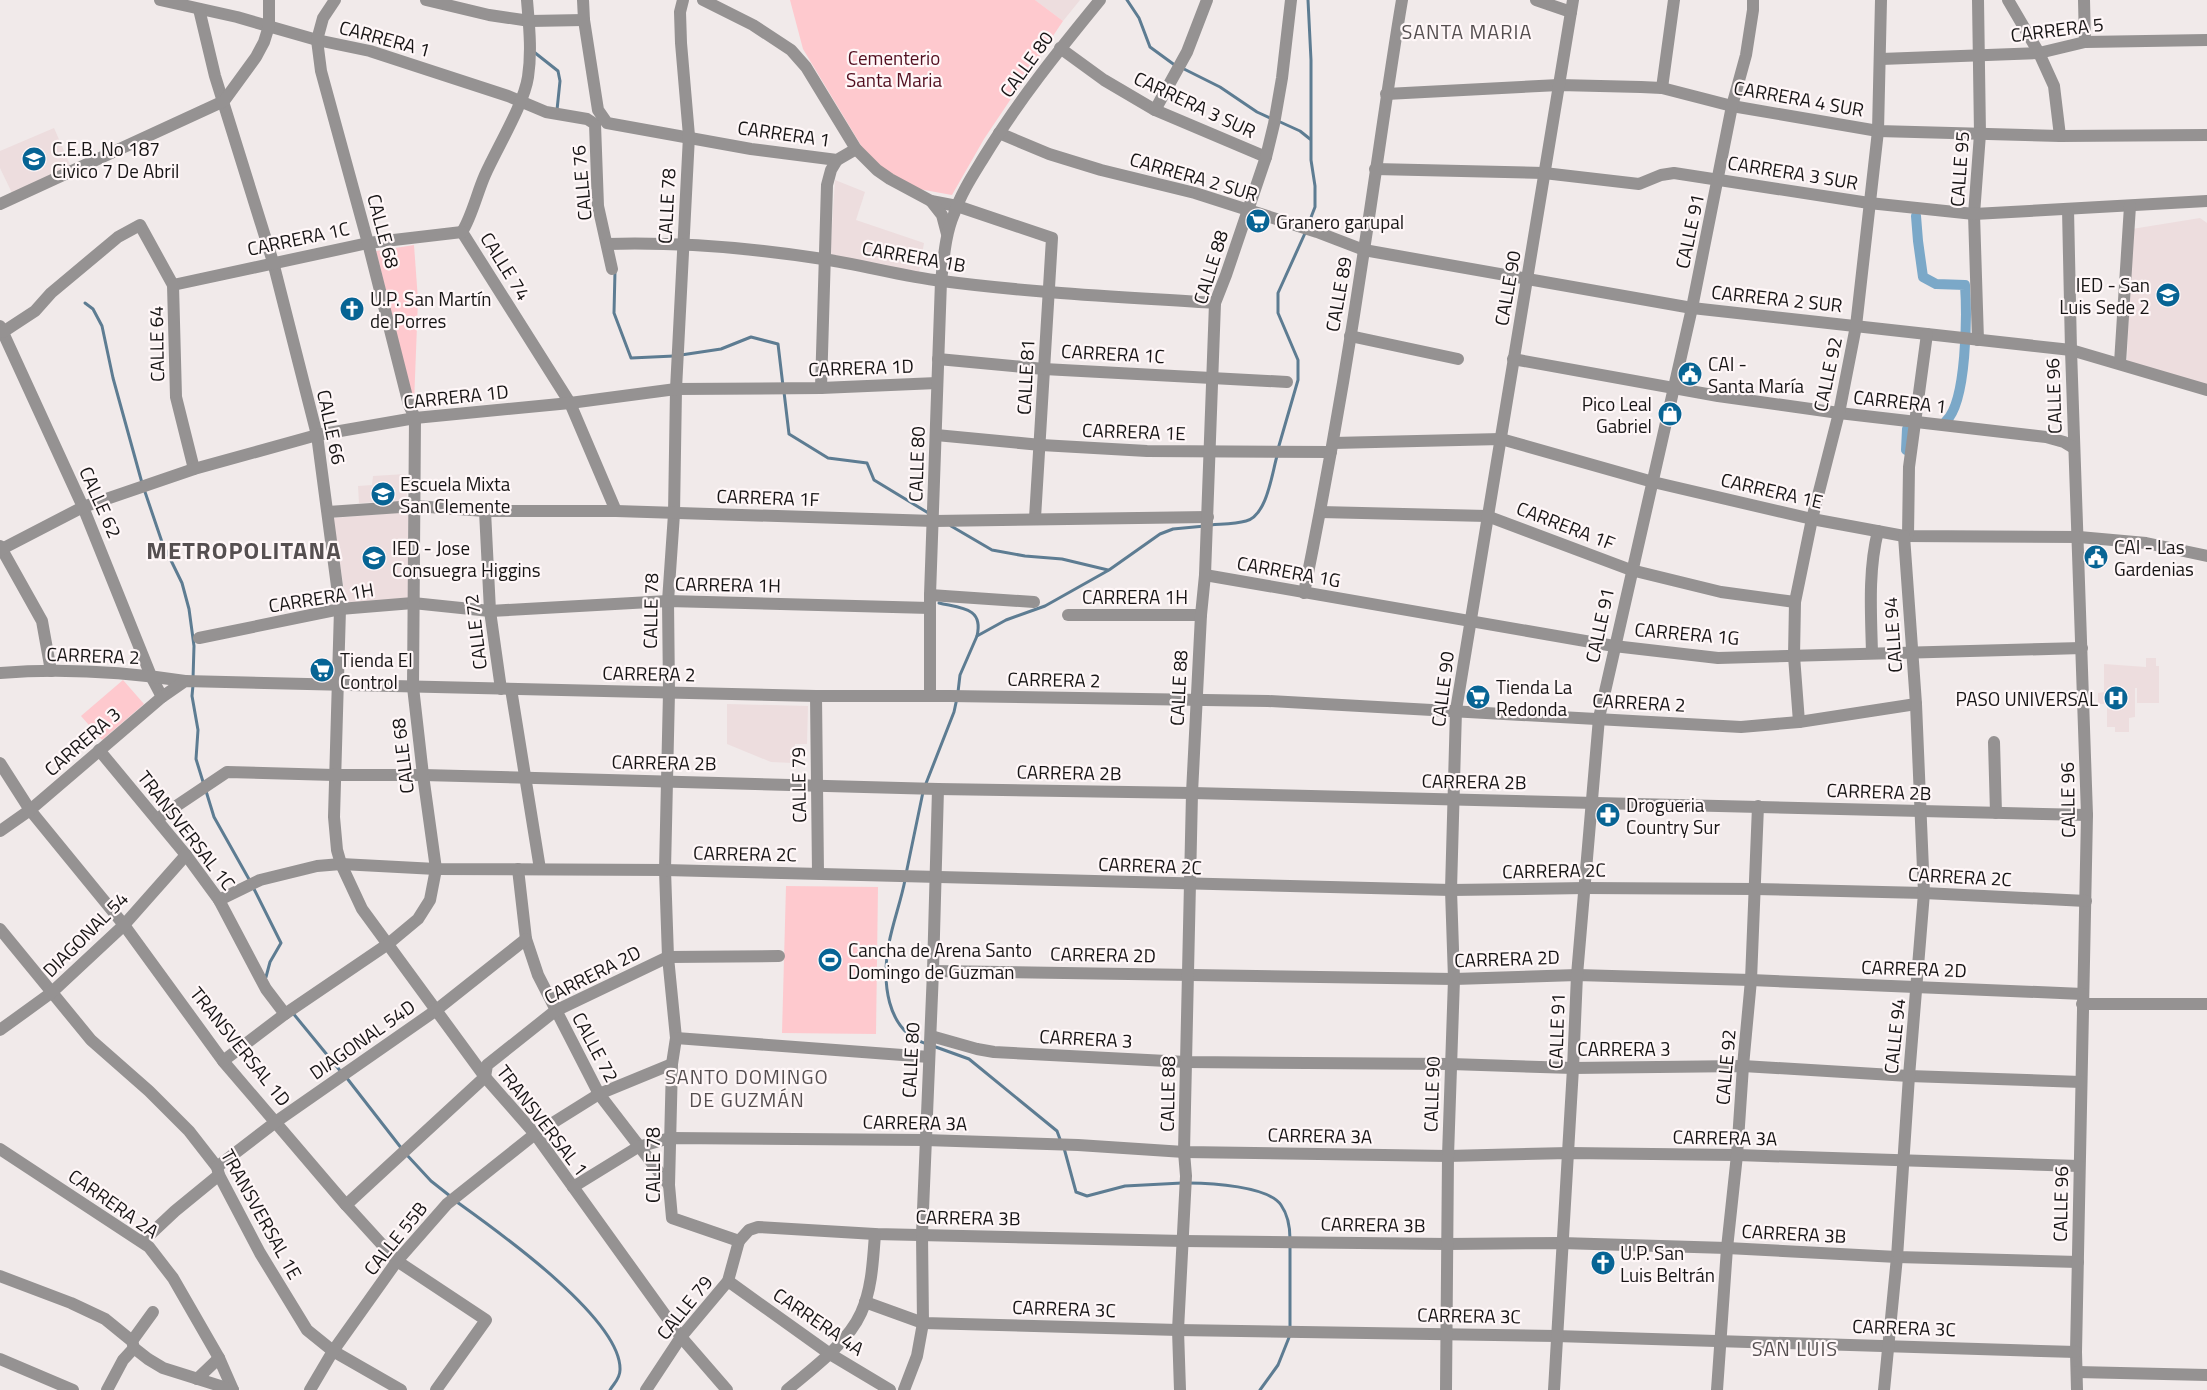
<svg xmlns="http://www.w3.org/2000/svg" width="2207" height="1390" viewBox="0 0 2207 1390" font-family="'Titillium Web',sans-serif">
<rect width="100%" height="100%" fill="#f1eaea"/>
<g fill="#edddde">
<polygon points="1035,0 1080,0 1063,21"/>
<polygon points="54,128 71,167 12,193 0,168 0,151"/>
<polygon points="835,180 865,192 856,220 924,243 919,273 830,257"/>
<polygon points="2200,218 2207,223 2207,386 2127,362 2132,229"/>
<polygon points="406,474 407,501 359,503 358,486 372,485 373,476"/>
<polygon points="408,512 408,598 346,603 333,518"/>
<polygon points="2146,658 2156,658 2156,666 2159,666 2159,703 2137,703 2137,688 2135,688 2135,717 2129,718 2129,732 2115,732 2115,727 2107,727 2107,704 2098,704 2098,693 2104,692 2104,664 2146,667"/>
<polygon points="727,704 808,706 807,744 795,744 793,763 771,762 727,744"/>
</g>
<g fill="#fec9ce">
<polygon points="790,0 1035,0 1063,21 984,139 952,195 919,189 889,174 862,147 803,49"/>
<polygon points="414,245 418,300 414,403 376,251"/>
<polygon points="123,680 144,704 102,740 81,716"/>
<polygon points="786,886 878,887 876,1034 782,1033"/>
</g>
<g fill="none" stroke-linecap="round" stroke-linejoin="round">
<g stroke="#5d7c92" stroke-width="3">
<polyline points="1127,0 1139,18 1150,47 1176,66"/>
<polyline points="534,52 558,71 560,81 557,110"/>
<polyline points="1182,68 1220,87 1257,112 1272,119"/>
<polyline points="1278,121 1300,131 1310,139"/>
<polyline points="1308,225 1315,207 1315,186 1311,160 1311,60 1308,0"/>
<polyline points="615,271 614,313 631,358 674,356"/>
<polyline points="85,303 93,309 102,326 113,378 142,483"/>
<polyline points="681,355 721,349 751,337 778,344 783,386"/>
<polyline points="784,392 789,434 828,458 867,463 874,480 930,514"/>
<polyline points="1278,449 1298,380 1298,360 1278,313 1278,293 1306,231"/>
<polyline points="144,489 162,542 182,583 189,609 194,646 193,679"/>
<path d="M1211,525C1222,524 1235,524 1246,521C1267,516 1272,473 1277,456"/>
<polyline points="951,526 992,550 1025,556 1062,559 1108,570"/>
<path d="M939,603C960,608 984,607 977,636"/>
<polyline points="193,685 192,696 198,730 196,759 204,785"/>
<polyline points="958,692 960,675 977,636 1006,620 1045,606 1109,570 1160,534 1173,529 1205,526"/>
<polyline points="925,786 954,712 957,698"/>
<polyline points="206,791 214,817 250,881"/>
<polyline points="906,874 923,792"/>
<path d="M905,880C901,901 893,922 889,943C882,980 885,1031 927,1044"/>
<polyline points="253,887 281,943 270,962 266,977"/>
<polyline points="292,1012 342,1073"/>
<polyline points="933,1046 969,1059 1057,1131 1061,1142"/>
<polyline points="346,1077 402,1149"/>
<polyline points="1064,1148 1076,1192 1087,1196 1125,1186 1182,1183"/>
<polyline points="406,1154 431,1181 450,1196"/>
<path d="M1188,1183C1210,1183 1268,1186 1281,1205C1288,1215 1290,1228 1290,1239"/>
<path d="M457,1202C496,1230 622,1319 620,1370C620,1379 614,1383 610,1390"/>
<polyline points="1290,1329 1290,1245"/>
<polyline points="1260,1390 1278,1365 1290,1335"/>
</g>
<g stroke="#7ba8c8" stroke-width="10">
<path d="M1916,216L1918,241L1923,277L1936,284L1965,285C1967,314 1967,402 1946,421"/>
<polyline points="1906,450 1907,429"/>
</g>
<g stroke="#959292" stroke-width="12">
<polyline points="160,0 237,17 317,40 370,51 508,96 546,112 587,119 595,124 598,206 612,269"/>
<polyline points="426,0 489,15 530,21 584,20"/>
<polyline points="583,0 584,20 598,110 607,123 751,149 837,160 856,149"/>
<polyline points="683,0 680,12 681,43 689,136 676,389 674,514 668,601 669,692 665,870 668,957 676,1038 672,1064 669,1185 672,1218 739,1241 749,1230 758,1227 875,1234 1184,1241 1447,1244 1561,1243 1727,1248 1897,1257 2078,1262"/>
<polyline points="703,0 753,25 791,50 806,67 856,149 877,170 890,179 931,201 957,206 1052,238 1035,518"/>
<polyline points="1536,0 1571,12"/>
<polyline points="1978,0 1980,134 1974,214 1978,340"/>
<polyline points="2008,0 2039,53 2054,86 2060,136"/>
<polyline points="2084,0 2085,42"/>
<polyline points="199,9 215,76 273,262 317,435 340,609 334,817 337,850 341,864 362,909 485,1077 535,1134 681,1337 727,1390"/>
<polyline points="1060,48 1104,80 1155,110 1266,157"/>
<polyline points="1881,59 2039,53 2085,42 2207,40"/>
<polyline points="1662,88 1674,0"/>
<polyline points="1386,94 1559,85 1641,87 1662,88 1732,106 1878,131 2060,136 2207,135"/>
<polyline points="1155,110 1187,52 1207,0"/>
<polyline points="999,133 1049,154 1101,170 1195,193 1317,232 1364,250 1692,308 2071,350 2207,390"/>
<polyline points="1375,169 1544,173 1639,184 1661,175 1674,173 1869,203 1974,214 2207,201"/>
<polyline points="931,201 942,215 947,234"/>
<polyline points="0,204 224,101 256,57 264,42 269,26 269,0"/>
<polyline points="2068,209 2071,350 2087,815 2076,1352 2077,1390"/>
<polyline points="462,232 570,403 616,511"/>
<path d="M462,232C472,216 477,193 485,175C497,148 524,104 528,77C532,51 529,25 527,0"/>
<path d="M607,244C679,242 752,248 823,259C863,265 902,276 942,281C1033,293 1124,297 1215,303"/>
<polyline points="173,285 368,243 462,232"/>
<polyline points="0,326 83,507 151,676 162,697"/>
<polyline points="3,332 35,311 51,293 118,237 140,225 173,285 176,397 194,469"/>
<polyline points="1350,336 1458,359"/>
<polyline points="938,359 1044,369 1287,382"/>
<polyline points="1513,359 1718,396 1839,413 2046,437 2064,442 2074,448"/>
<polyline points="2120,363 2130,206"/>
<polyline points="821,388 827,185 831,170 837,160"/>
<polyline points="936,435 1041,445 1147,451 1331,452"/>
<polyline points="1333,443 1501,439 1653,482 1812,519 1904,536 2079,537 2146,543 2207,556"/>
<polyline points="485,511 490,611 501,689"/>
<polyline points="328,512 415,506 485,511 616,511 934,521 1208,517"/>
<polyline points="1320,512 1487,516 1631,570 1721,592 1795,602"/>
<polyline points="1908,536 1909,467 1927,334"/>
<polyline points="0,546 42,621 51,671"/>
<polyline points="0,550 83,507 194,469 317,435 415,418 570,403 676,389 821,388 937,383"/>
<polyline points="1205,575 1614,646 1718,658 2082,648"/>
<path d="M1304,593C1327,479 1347,365 1364,250C1377,167 1388,83 1402,0"/>
<polyline points="930,595 1034,602"/>
<polyline points="1068,615 1201,615"/>
<polyline points="199,638 340,609 413,603 490,611 668,601 930,608"/>
<path d="M1872,653C1871,613 1868,571 1878,531"/>
<path d="M0,673C61,668 125,672 185,681"/>
<polyline points="511,689 540,869"/>
<polyline points="816,696 818,873"/>
<path d="M930,696V595L941,281C944,258 945,235 954,214C961,193 973,175 984,157C1018,101 1059,50 1100,0"/>
<polyline points="1799,722 1794,656 1795,602 1812,519 1839,413 1856,326 1878,131 1881,0"/>
<polyline points="1994,742 1996,813"/>
<polyline points="99,750 186,855 219,900 266,989 285,1014"/>
<polyline points="0,763 30,810 124,925 223,1061 346,1205 397,1261 486,1320 436,1390"/>
<polyline points="157,819 227,772 334,775 423,775 938,789 1192,793 2087,815"/>
<polyline points="0,831 30,810 162,697 185,681 816,696 950,696 1268,701 1741,727 1799,722 1916,704"/>
<polyline points="518,869 526,939 538,975 599,1094 669,1185"/>
<polyline points="219,900 260,880 317,866 341,864 436,869 665,870 1451,890 1585,888 1755,889 1924,893 2086,901"/>
<polyline points="0,929 91,1040 149,1091 189,1131 217,1167 219,1175 260,1253 307,1330 333,1351 401,1390"/>
<polyline points="933,971 1454,979 1577,975 1751,980 2083,994"/>
<polyline points="2082,1004 2207,1004"/>
<polyline points="0,1030 51,993 124,925 186,855"/>
<polyline points="931,1036 977,1049 994,1052 1186,1062 1451,1064 1573,1068 1743,1066 1909,1076 2081,1082"/>
<polyline points="676,1038 929,1057"/>
<polyline points="223,1061 285,1014 388,944 418,919 430,900 436,869 423,775 413,687 415,418 409,405 368,243 321,71 317,40 323,18 335,0"/>
<polyline points="0,1149 149,1247 173,1278 219,1358 233,1390"/>
<polyline points="217,1167 277,1121 435,1011 526,939"/>
<polyline points="573,1187 638,1147 670,1138 925,1140 1078,1145 1184,1152 1448,1156 1569,1153 1737,1155 2079,1166"/>
<polyline points="346,1205 485,1077 487,1065 555,1011 668,957 779,956"/>
<polyline points="143,1241 175,1211 219,1175"/>
<polyline points="0,1276 71,1303 105,1319 132,1341 134,1348 148,1359 163,1368 233,1390"/>
<polyline points="728,1281 830,1354 890,1390"/>
<polyline points="865,1302 923,1323 1178,1330 1556,1336 2076,1352"/>
<polyline points="132,1341 153,1312"/>
<polyline points="0,1359 73,1390"/>
<polyline points="2077,1372 2207,1375"/>
<polyline points="197,1379 219,1358"/>
<polyline points="107,1390 123,1360 134,1348"/>
<polyline points="310,1390 333,1351 397,1261 447,1204 535,1134 599,1094 672,1064"/>
<polyline points="646,1390 681,1337 728,1281 739,1241"/>
<path d="M787,1390C812,1369 847,1344 861,1313C872,1289 873,1260 875,1234"/>
<polyline points="904,1390 917,1356 923,1323 922,1234 933,971 938,789"/>
<polyline points="1180,1390 1178,1330 1186,1176 1184,1152 1192,793 1201,615 1205,575 1215,303 1226,275 1266,157 1274,124 1282,78 1291,0"/>
<polyline points="1446,1390 1448,1156 1454,979 1451,890 1456,710 1573,0"/>
<polyline points="1554,1390 1573,1068 1577,975 1599,718 1692,308 1732,106 1746,55 1753,10 1753,0"/>
<polyline points="1717,1390 1727,1248 1737,1155 1743,1066 1751,980 1758,806"/>
<polyline points="1884,1390 1897,1257 1909,1076 1924,893 1916,704 1904,536"/>
</g>
</g>
<defs>
<symbol id="school-disc" viewBox="-11 -11 22 22"><circle r="9.5" fill="#076494" stroke="#fff7f8"/><path d="M0-5L7-2L0 1L-7-2ZM-4 1L0 2.5L4 1V4Q0 6-4 4Z" fill="#fff"/></symbol>
<symbol id="supermarket-disc" viewBox="-11 -11 22 22"><circle r="9.5" fill="#076494" stroke="#fff7f8"/><path d="M-6-5.5h2.5l.6 2H6L4.5 2H-2.5L-4.4-4H-6ZM-1.5 3.2a1.3 1.3 0 1 0 .1 0ZM3 3.2a1.3 1.3 0 1 0 .1 0Z" fill="#fff"/></symbol>
<symbol id="church-disc" viewBox="-11 -11 22 22"><circle r="9.5" fill="#076494" stroke="#fff7f8"/><path d="M-1.2-6h2.4v3.5h3.3v2.4h-3.3V6h-2.4V-.1h-3.3v-2.4h3.3Z" fill="#fff"/></symbol>
<symbol id="civic-disc" viewBox="-11 -11 22 22"><circle r="9.5" fill="#076494" stroke="#fff7f8"/><path d="M-.6-6.5H3V-4.5H.6V-3L4-1V1h2V6H-6V1h2V-1L-.6-3ZM-1.2 2.5V6h2.4V2.5Z" fill="#fff"/></symbol>
<symbol id="shop-disc" viewBox="-11 -11 22 22"><circle r="9.5" fill="#076494" stroke="#fff7f8"/><path d="M-5-2.5h2.3a2.7 3.5 0 0 1 5.4 0H5L5.5 6h-11ZM-1.5-2.5h3a1.5 2.3 0 0 0-3 0Z" fill="#fff"/></symbol>
<symbol id="hospital-disc" viewBox="-11 -11 22 22"><circle r="9.5" fill="#076494" stroke="#fff7f8"/><path d="M-5-5h3v3.5h4V-5h3V5h-3V1.5h-4V5h-3Z" fill="#fff"/></symbol>
<symbol id="pharmacy-disc" viewBox="-11 -11 22 22"><circle r="9.5" fill="#076494" stroke="#fff7f8"/><path d="M-2-6h4v4h4v4h-4v4h-4v-4h-4v-4h4Z" fill="#fff"/></symbol>
<symbol id="stadium-disc" viewBox="-11 -11 22 22"><circle r="9.5" fill="#076494" stroke="#fff7f8"/><path d="M0-5a6.5 5 0 1 0 0 10a6.5 5 0 1 0 0-10ZM-3.5-1.8h7v3.6h-7Z" fill="#fff"/></symbol>
</defs>
<g fill-rule="evenodd">
<use href="#school-disc" x="20" y="145" width="28" height="28"/>
<use href="#supermarket-disc" x="1244" y="207" width="28" height="28"/>
<use href="#school-disc" x="2154" y="281" width="28" height="28"/>
<use href="#church-disc" x="338" y="295" width="28" height="28"/>
<use href="#civic-disc" x="1676" y="360" width="28" height="28"/>
<use href="#shop-disc" x="1656" y="400" width="28" height="28"/>
<use href="#school-disc" x="369" y="480" width="28" height="28"/>
<use href="#civic-disc" x="2082" y="543" width="28" height="28"/>
<use href="#school-disc" x="360" y="544" width="28" height="28"/>
<use href="#supermarket-disc" x="308" y="656" width="28" height="28"/>
<use href="#supermarket-disc" x="1464" y="683" width="28" height="28"/>
<use href="#hospital-disc" x="2102" y="684" width="28" height="28"/>
<use href="#pharmacy-disc" x="1594" y="801" width="28" height="28"/>
<use href="#stadium-disc" x="816" y="946" width="28" height="28"/>
<use href="#church-disc" x="1589" y="1249" width="28" height="28"/>
</g>
<g text-anchor="middle" dominant-baseline="central" stroke-width="4.5" stroke-linejoin="round" paint-order="stroke">
<g font-size="19" fill="#171515" stroke="#fff7f8">
<text transform="translate(2057 29) rotate(-7)">CARRERA 5</text>
<text transform="translate(385 38) rotate(15)">CARRERA 1</text>
<text transform="translate(1026 64) rotate(-54)">CALLE 80</text>
<text transform="translate(1799 98) rotate(10)">CARRERA 4 SUR</text>
<text transform="translate(1195 104) rotate(25)">CARRERA 3 SUR</text>
<text transform="translate(784 133) rotate(8)">CARRERA 1</text>
<text transform="translate(1959 169) rotate(-86)">CALLE 95</text>
<text transform="translate(1793 172) rotate(9)">CARRERA 3 SUR</text>
<text transform="translate(1194 176) rotate(16)">CARRERA 2 SUR</text>
<text transform="translate(581 183) rotate(-95)">CALLE 76</text>
<text transform="translate(666 206) rotate(-87)">CALLE 78</text>
<text transform="translate(384 231) rotate(75)">CALLE 68</text>
<text transform="translate(1689 231) rotate(-78)">CALLE 91</text>
<text transform="translate(298 238) rotate(-12)">CARRERA 1C</text>
<text transform="translate(914 256) rotate(10)">CARRERA 1B</text>
<text transform="translate(506 266) rotate(58)">CALLE 74</text>
<text transform="translate(1210 267) rotate(-73)">CALLE 88</text>
<text transform="translate(1507 288) rotate(-80)">CALLE 90</text>
<text transform="translate(1338 294) rotate(-80)">CALLE 89</text>
<text transform="translate(1777 298) rotate(6)">CARRERA 2 SUR</text>
<text transform="translate(156 344) rotate(-91)">CALLE 64</text>
<text transform="translate(1113 353) rotate(3)">CARRERA 1C</text>
<text transform="translate(861 367) rotate(-2)">CARRERA 1D</text>
<text transform="translate(1827 374) rotate(-78)">CALLE 92</text>
<text transform="translate(1025 377) rotate(-87)">CALLE 81</text>
<text transform="translate(456 396) rotate(-6)">CARRERA 1D</text>
<text transform="translate(2053 396) rotate(-92)">CALLE 96</text>
<text transform="translate(1900 401) rotate(6)">CARRERA 1</text>
<text transform="translate(332 427) rotate(78)">CALLE 66</text>
<text transform="translate(1134 431) rotate(2)">CARRERA 1E</text>
<text transform="translate(916 464) rotate(-88)">CALLE 80</text>
<text transform="translate(1772 490) rotate(13)">CARRERA 1E</text>
<text transform="translate(768 497) rotate(2)">CARRERA 1F</text>
<text transform="translate(101 502) rotate(66)">CALLE 62</text>
<text transform="translate(1566 525) rotate(21)">CARRERA 1F</text>
<text transform="translate(1289 571) rotate(10)">CARRERA 1G</text>
<text transform="translate(728 584) rotate(1)">CARRERA 1H</text>
<text x="1135" y="596">CARRERA 1H</text>
<text transform="translate(321 597) rotate(-9)">CARRERA 1H</text>
<text transform="translate(650 611) rotate(-89)">CALLE 78</text>
<text transform="translate(1599 625) rotate(-78)">CALLE 91</text>
<text transform="translate(475 632) rotate(-97)">CALLE 72</text>
<text transform="translate(1687 633) rotate(5)">CARRERA 1G</text>
<text transform="translate(1892 635) rotate(-94)">CALLE 94</text>
<text transform="translate(93 655) rotate(2)">CARRERA 2</text>
<text transform="translate(649 673) rotate(1)">CARRERA 2</text>
<text transform="translate(1054 679) rotate(1)">CARRERA 2</text>
<text transform="translate(1178 688) rotate(-87)">CALLE 88</text>
<text transform="translate(1442 689) rotate(-83)">CALLE 90</text>
<text transform="translate(1639 702) rotate(3)">CARRERA 2</text>
<text transform="translate(82 741) rotate(-41)">CARRERA 3</text>
<text transform="translate(402 756) rotate(-97)">CALLE 68</text>
<text transform="translate(664 762) rotate(1)">CARRERA 2B</text>
<text transform="translate(1069 772) rotate(1)">CARRERA 2B</text>
<text transform="translate(1474 781) rotate(1)">CARRERA 2B</text>
<text transform="translate(798 785) rotate(-91)">CALLE 79</text>
<text transform="translate(1879 791) rotate(2)">CARRERA 2B</text>
<text transform="translate(2067 800) rotate(-91)">CALLE 96</text>
<text transform="translate(187 830) rotate(52)">TRANSVERSAL 1C</text>
<text transform="translate(745 853) rotate(1)">CARRERA 2C</text>
<text transform="translate(1150 865) rotate(2)">CARRERA 2C</text>
<text transform="translate(1554 870) rotate(-1)">CARRERA 2C</text>
<text transform="translate(1960 876) rotate(3)">CARRERA 2C</text>
<text transform="translate(85 934) rotate(-45)">DIAGONAL 54</text>
<text transform="translate(1103 954) rotate(1)">CARRERA 2D</text>
<text transform="translate(1507 958) rotate(-2)">CARRERA 2D</text>
<text transform="translate(1914 968) rotate(2)">CARRERA 2D</text>
<text transform="translate(592 974) rotate(-27)">CARRERA 2D</text>
<text transform="translate(1556 1031) rotate(-88)">CALLE 91</text>
<text transform="translate(1894 1036) rotate(-84)">CALLE 94</text>
<text transform="translate(1086 1038) rotate(3)">CARRERA 3</text>
<text transform="translate(362 1039) rotate(-35)">DIAGONAL 54D</text>
<text transform="translate(241 1046) rotate(51)">TRANSVERSAL 1D</text>
<text transform="translate(596 1047) rotate(62)">CALLE 72</text>
<text x="1624" y="1048">CARRERA 3</text>
<text transform="translate(910 1060) rotate(-87)">CALLE 80</text>
<text transform="translate(1725 1067) rotate(-85)">CALLE 92</text>
<text transform="translate(1167 1094) rotate(-89)">CALLE 88</text>
<text transform="translate(1431 1094) rotate(-88)">CALLE 90</text>
<text transform="translate(543 1120) rotate(52)">TRANSVERSAL 1</text>
<text transform="translate(915 1122) rotate(1)">CARRERA 3A</text>
<text transform="translate(1320 1135) rotate(1)">CARRERA 3A</text>
<text transform="translate(1725 1137) rotate(1)">CARRERA 3A</text>
<text transform="translate(652 1165) rotate(-90)">CALLE 78</text>
<text transform="translate(114 1203) rotate(35)">CARRERA 2A</text>
<text transform="translate(2060 1204) rotate(-89)">CALLE 96</text>
<text transform="translate(262 1214) rotate(61)">TRANSVERSAL 1E</text>
<text transform="translate(968 1217) rotate(1)">CARRERA 3B</text>
<text transform="translate(1373 1224) rotate(1)">CARRERA 3B</text>
<text transform="translate(1794 1233) rotate(3)">CARRERA 3B</text>
<text transform="translate(395 1238) rotate(-51)">CALLE 55B</text>
<text transform="translate(684 1307) rotate(-51)">CALLE 79</text>
<text transform="translate(1064 1308) rotate(2)">CARRERA 3C</text>
<text transform="translate(1469 1315) rotate(1)">CARRERA 3C</text>
<text transform="translate(819 1321) rotate(34)">CARRERA 4A</text>
<text transform="translate(1904 1327) rotate(2)">CARRERA 3C</text>
</g>
<g font-size="19" fill="#520e1f" stroke="#fff7f8">
<text x="894" y="57">Cementerio<tspan x="894" dy="22">Santa Maria</tspan></text>
</g>
<g font-size="19" fill="#171515" stroke="#fff7f8" text-anchor="start">
<text x="52" y="148">C.E.B. No 187<tspan x="52" dy="22">Civico 7 De Abril</tspan></text>
<text x="1276" y="221">Granero garupal</text>
<text x="2150" y="284" text-anchor="end">IED - San<tspan x="2150" dy="22">Luis Sede 2</tspan></text>
<text x="370" y="298">U.P. San Martín<tspan x="370" dy="22">de Porres</tspan></text>
<text x="1708" y="363">CAI -<tspan x="1708" dy="22">Santa María</tspan></text>
<text x="1652" y="403" text-anchor="end">Pico Leal<tspan x="1652" dy="22">Gabriel</tspan></text>
<text x="400" y="483">Escuela Mixta<tspan x="400" dy="22">San Clemente</tspan></text>
<text x="2114" y="546">CAI - Las<tspan x="2114" dy="22">Gardenias</tspan></text>
<text x="392" y="547">IED - Jose<tspan x="392" dy="22">Consuegra Higgins</tspan></text>
<text x="340" y="659">Tienda El<tspan x="340" dy="22">Control</tspan></text>
<text x="1496" y="686">Tienda La<tspan x="1496" dy="22">Redonda</tspan></text>
<text x="2098" y="698" text-anchor="end">PASO UNIVERSAL</text>
<text x="1626" y="804">Drogueria<tspan x="1626" dy="22">Country Sur</tspan></text>
<text x="848" y="949">Cancha de Arena Santo<tspan x="848" dy="22">Domingo de Guzman</tspan></text>
<text x="1620" y="1252">U.P. San<tspan x="1620" dy="22">Luis Beltrán</tspan></text>
</g>
<g font-size="20" letter-spacing="1" fill="#554f50" stroke="#fff7f8">
<text x="1467" y="31">SANTA MARIA</text>
<text x="747" y="1076">SANTO DOMINGO<tspan x="747" dy="23">DE GUZMÁN</tspan></text>
<text x="1795" y="1348">SAN LUIS</text>
</g>
<g font-size="24" font-weight="bold" letter-spacing="1" fill="#554f50" stroke="#fff7f8">
<text x="244" y="550">METROPOLITANA</text>
</g>
</g>
</svg>
